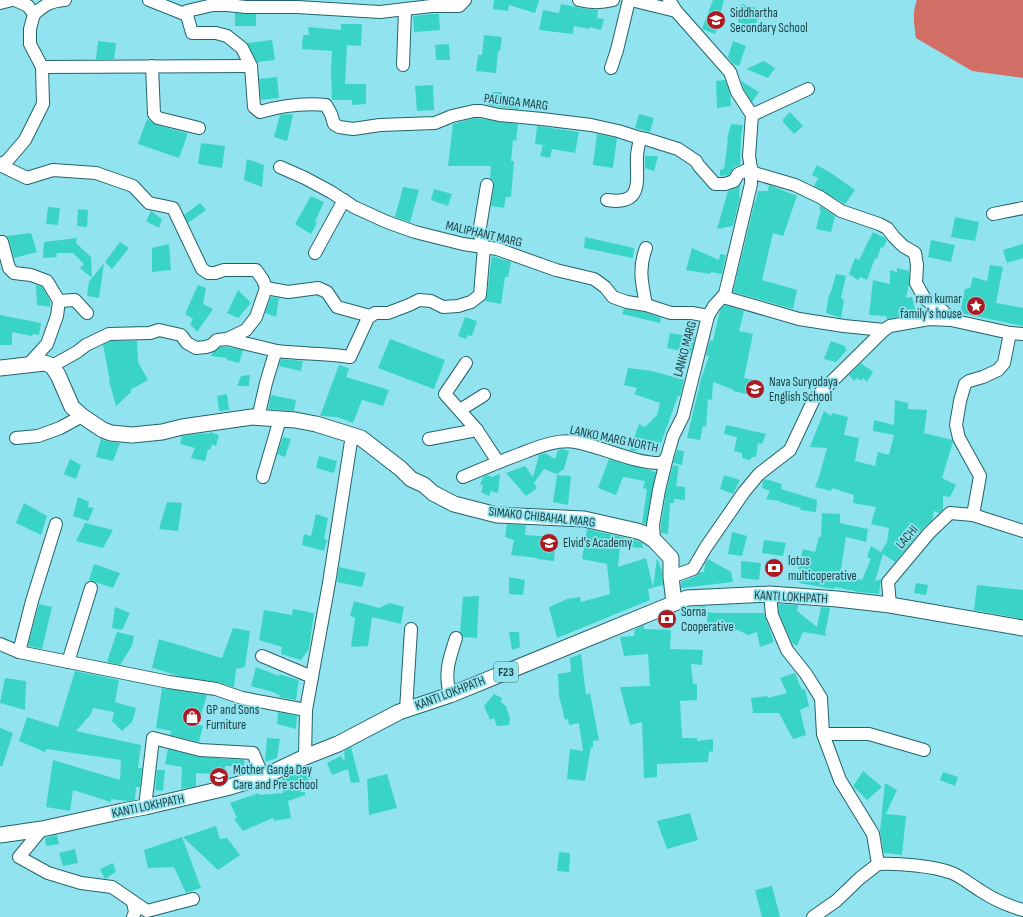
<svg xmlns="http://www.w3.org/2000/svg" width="1023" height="917" viewBox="0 0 1023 917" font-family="'Sofia Sans Condensed',sans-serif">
<rect width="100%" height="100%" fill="#91e4ef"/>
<path fill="#d16e66" d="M917,0H1023V78L972,71L916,38C914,25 912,12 917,0Z"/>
<g fill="#39d4c6">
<polygon points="494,0 539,0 535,13 509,5 508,11 493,9"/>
<polygon points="713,0 724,0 720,14 723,15 715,34 702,29"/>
<polygon points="561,4 586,9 598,10 597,18 604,19 601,30 590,27 590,29 574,26 573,34 539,30 543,10 559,13"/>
<polygon points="741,4 760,9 756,24 751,23 750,27 738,22"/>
<polygon points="235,13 256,14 256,26 235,26"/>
<polygon points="431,14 439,14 440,30 414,32 413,16"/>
<polygon points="341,24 362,24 361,46 347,45 345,84 366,84 366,104 352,105 352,100 332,100 331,71 332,51 302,49 303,35 309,35 308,27 341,30"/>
<polygon points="484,35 502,37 500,51 498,51 496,73 476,71 478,55 482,55"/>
<polygon points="272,40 275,60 257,62 247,43"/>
<polygon points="98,41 116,43 114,59 96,59"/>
<polygon points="733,41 746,46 739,66 733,64 728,57"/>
<polygon points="449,44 450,60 436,60 435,45"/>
<polygon points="764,61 775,68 768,78 746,69"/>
<polygon points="277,77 279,98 261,100 259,79"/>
<polygon points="725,80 730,93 731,106 717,108 716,81"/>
<polygon points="741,81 759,92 752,102 744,89"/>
<polygon points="433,85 434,110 417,111 415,86"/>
<polygon points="492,92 502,92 502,100 519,101 518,109 487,105 487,93 492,93"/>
<polygon points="790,112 803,126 794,134 783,122 783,119"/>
<polygon points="289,114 293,115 287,141 274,137 280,115"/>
<polygon points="639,114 654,118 650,132 635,128"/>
<polygon points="475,118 518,124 516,141 513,140 511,161 514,161 511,197 506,197 504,208 491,206 494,186 494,182 490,178 491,166 448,166 453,124"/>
<polygon points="147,119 156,125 187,133 187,136 179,158 138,144"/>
<polygon points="731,124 743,125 741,137 740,165 734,167 729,175 720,176 720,170 724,169 728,139 727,139"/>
<polygon points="537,126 579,132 575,153 552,149 550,158 540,156 543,145 535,144"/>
<polygon points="597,134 617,138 613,168 593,165"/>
<polygon points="201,143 225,146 222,168 198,164"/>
<polygon points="645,156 658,156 654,171 645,168"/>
<polygon points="247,159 264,165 262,187 244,180"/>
<polygon points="817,165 831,173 855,190 845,204 814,186 818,178 812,175"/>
<polygon points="740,185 739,197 740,197 733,226 717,229 728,191 736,188"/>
<polygon points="769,185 797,196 783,236 773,233 762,280 797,290 793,309 733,292 755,201 756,201 758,191 768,191"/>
<polygon points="403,187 419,190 410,222 395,217"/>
<polygon points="434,189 452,194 448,206 431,200"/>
<polygon points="311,196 324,202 315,222 317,223 311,234 295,224"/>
<polygon points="200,203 206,210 188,223 184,215"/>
<polygon points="820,206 835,216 831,232 816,229 821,210 819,209"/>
<polygon points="48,207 60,208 58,225 46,224"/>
<polygon points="78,209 88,210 87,227 77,226"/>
<polygon points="151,211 162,219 159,228 146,221"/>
<polygon points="955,217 979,222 975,241 951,237"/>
<polygon points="873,232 885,238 887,240 883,248 881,247 877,259 875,258 867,280 860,277 858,280 849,274 855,258 859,260"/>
<polygon points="31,233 37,252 14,258 9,240 7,236"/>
<polygon points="585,237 634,248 633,258 584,248"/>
<polygon points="77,238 76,243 91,257 92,278 104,263 99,298 87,296 89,282 92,278 80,268 84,264 73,253 56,253 57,257 43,258 44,242"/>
<polygon points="931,240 955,245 951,262 928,257"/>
<polygon points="120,242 129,248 112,269 105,262"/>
<polygon points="169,244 171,270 152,272 152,248"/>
<polygon points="1023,244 1023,258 1007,263 1003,250"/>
<polygon points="692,248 719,260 720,254 726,255 722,274 711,272 710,274 686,270"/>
<polygon points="492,256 511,262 508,277 505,277 501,304 485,301 487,296 490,270"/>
<polygon points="990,265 1003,267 996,303 1023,308 1023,326 960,313 965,289 970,288 973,277 987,281"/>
<polygon points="897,268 909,271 909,284 906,298 912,297 916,313 887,319 886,316 869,315 873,280 890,284 890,270 897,272"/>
<polygon points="836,274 846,276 841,298 844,300 841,318 826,313 829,294 830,295"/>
<polygon points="36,285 42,287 50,301 50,307 37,305"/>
<polygon points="198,285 206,288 203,304 213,309 197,332 190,324 193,319 185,314"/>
<polygon points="238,290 251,303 238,318 227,313"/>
<polygon points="271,297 279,298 276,317 265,313"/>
<polygon points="725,305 744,311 739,331 753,334 744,378 755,380 751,395 733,391 734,390 713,382 712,400 708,399 706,427 703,426 700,440 687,438 701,379 709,356 706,355 710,340 713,341 720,310"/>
<polygon points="624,309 644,312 661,318 660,323 622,314"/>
<polygon points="0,315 41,323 39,335 33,334 32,336 12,332 12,345 0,345"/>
<polygon points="465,317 477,321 472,336 468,335 466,339 458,336"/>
<polygon points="670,333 695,337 691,353 667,348"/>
<polygon points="390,339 445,360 434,389 378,368"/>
<polygon points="111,341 137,341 138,362 148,380 130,390 131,392 116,406 109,381 110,381 103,345"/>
<polygon points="831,341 845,346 846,351 836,362 824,359"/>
<polygon points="220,347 226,347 243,350 239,363 227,360 227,358 211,356 212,353"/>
<polygon points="281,359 303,361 301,371 279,366"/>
<polygon points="861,363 873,372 867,382 863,378 861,381 857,378 854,381 849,375"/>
<polygon points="339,365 349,368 346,377 389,390 383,406 362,400 353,423 337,417 320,416"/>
<polygon points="628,368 652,371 684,380 680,396 678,396 661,443 659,443 656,448 633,451 630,450 639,424 645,427 657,415 660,403 634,394 637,388 624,385"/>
<polygon points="250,375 249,386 237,386 241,376"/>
<polygon points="227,394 229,410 219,411 217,396"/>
<polygon points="271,395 296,400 294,411 268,409"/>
<polygon points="895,400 908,403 908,409 927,410 924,433 952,440 953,442 942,478 956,485 950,497 943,496 943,510 939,513 934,511 932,520 923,528 895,562 883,554 875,581 881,579 879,594 859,592 835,587 834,589 799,583 802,570 798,569 803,549 815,552 819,537 821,537 822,513 840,514 840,523 868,529 866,542 846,537 840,575 862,580 871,559 867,557 871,546 881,552 887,542 889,528 871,524 876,507 853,503 854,495 832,488 831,491 815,487 819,477 827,448 810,447 824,411 831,416 832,413 848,417 844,435 859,438 855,461 875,466 878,452 889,455 894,435 873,431 874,420 894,425"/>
<polygon points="726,425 766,434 762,444 758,443 756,457 752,457 750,460 742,458 742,453 734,451 737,437 724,434"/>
<polygon points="210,432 219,435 216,446 212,444 210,450 208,449 205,461 191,458 195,448 180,444 182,436 206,433 209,434"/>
<polygon points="283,437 291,439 285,457 277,454"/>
<polygon points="101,439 110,442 120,443 113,461 96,457"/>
<polygon points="563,449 569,451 564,469 557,474 544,469 534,483 537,488 526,496 506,473 525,466 533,477 539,455 545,453 555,459 558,450"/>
<polygon points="677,450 684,451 682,465 673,463"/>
<polygon points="319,456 337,461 334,473 316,468"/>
<polygon points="70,459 81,465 76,479 64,474"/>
<polygon points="609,459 656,472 646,524 642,523 647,489 643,488 645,481 623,477 616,495 598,488"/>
<polygon points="673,465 679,466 676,486 685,487 685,500 674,499 674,503 670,503 668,534 661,533 661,525 666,492"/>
<polygon points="500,474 498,493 491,491 489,496 481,492 483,486 480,484 484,476 487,475 492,477"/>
<polygon points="557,475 571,476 568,505 553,502"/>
<polygon points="724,475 740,480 733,494 720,489"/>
<polygon points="765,479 782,484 781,489 817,500 816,512 800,510 801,508 780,502 780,501 766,499 770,491 762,488 763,481"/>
<polygon points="78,497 89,502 88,507 94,508 88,521 73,516"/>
<polygon points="167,502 182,503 178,531 159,529"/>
<polygon points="24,503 47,516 41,535 16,523"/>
<polygon points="316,514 328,518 324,539 327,540 324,551 302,545 304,534 311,536"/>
<polygon points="85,523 113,530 103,548 76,541"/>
<polygon points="507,524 526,525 525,535 556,537 554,561 537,559 537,558 511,555 514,540 505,537"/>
<polygon points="587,529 635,540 642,543 643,548 620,546 618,567 646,558 653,587 657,558 662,571 663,585 648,589 650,600 557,638 549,607 567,599 580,597 581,602 610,594 607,564 582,559"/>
<polygon points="732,532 747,536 742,556 728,554"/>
<polygon points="764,540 786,543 783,556 762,553"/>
<polygon points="708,559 731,572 733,582 681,588 681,582 696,576 699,573 704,572 705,563"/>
<polygon points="741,561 761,563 759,580 741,578"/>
<polygon points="94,564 120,573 113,588 89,580"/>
<polygon points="339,567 366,573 362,587 337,582"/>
<polygon points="509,577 525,580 523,595 509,594"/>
<polygon points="916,583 928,585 926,595 914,593"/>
<polygon points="977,585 1023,590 1023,619 974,610"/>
<polygon points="479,596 477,638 463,637 460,632 463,597"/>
<polygon points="354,601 379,608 390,603 404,607 401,624 372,617 368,646 351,647 355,618 350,616"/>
<polygon points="39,604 52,607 42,649 28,646"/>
<polygon points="778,604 798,605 797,611 817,627 821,607 830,608 825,634 828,636 803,632 797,646 792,643 779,613"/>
<polygon points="705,606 707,616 689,617 687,608"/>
<polygon points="115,607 130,613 122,630 112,628"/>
<polygon points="293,609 314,613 309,649 301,660 281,654 282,647 259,640 264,610 292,615"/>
<polygon points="708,612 716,613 764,613 774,642 760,647 757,632 748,635 738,630 721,633 707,622"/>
<polygon points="644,625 644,629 671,630 670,649 703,650 702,665 691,664 693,684 697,684 697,700 680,701 682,738 697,738 697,741 713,739 713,751 709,752 708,762 657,764 657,777 644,778 642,722 630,725 620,687 650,686 648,654 624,656 620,637 634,636 635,629"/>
<polygon points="233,628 250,631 245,667 236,669 234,687 217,682 183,677 152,668 159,639 222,658"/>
<polygon points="117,632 134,636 132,646 120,665 107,662"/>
<polygon points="509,632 519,632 520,647 512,650"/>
<polygon points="581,654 586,695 590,693 599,740 593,741 593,747 591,747 585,781 567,779 570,749 583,751 579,723 569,725 568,719 565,720 559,696 558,674 571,672 570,658"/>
<polygon points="256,667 279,676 279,674 299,680 296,700 279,697 280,695 276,694 276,693 251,686"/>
<polygon points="75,671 119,680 115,702 136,708 132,722 122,731 112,721 114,712 93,708 91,714 76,731 141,745 138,768 142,768 140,787 136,787 135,800 127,801 111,799 111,802 73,790 70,811 46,807 53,760 120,780 121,760 46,749 45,752 19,741 27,717 58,727"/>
<polygon points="795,673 802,690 805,689 809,706 800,710 806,735 793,739 779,713 753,713 751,698 767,696 768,698 787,693 780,678"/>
<polygon points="5,678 26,681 25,710 0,703"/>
<polygon points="162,688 207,695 198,725 203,726 199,742 170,735 171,731 156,728"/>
<polygon points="494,694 502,698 501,702 506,706 510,719 509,725 497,726 494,718 490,720 484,706"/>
<polygon points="278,712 297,716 296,729 277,724"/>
<polygon points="0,728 13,733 2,767 0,766"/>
<polygon points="267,738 280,739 277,758 265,762"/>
<polygon points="351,747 360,782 351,783 348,769 332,775 327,763 341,756 343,760 345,759 344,751"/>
<polygon points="168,749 199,757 244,760 244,766 225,766 227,775 196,773 196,786 181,789 182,767 165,764"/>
<polygon points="309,768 312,778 299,783 301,792 305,792 305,795 288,801 291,818 274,821 273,818 243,831 234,819 237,818 230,803 259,793 259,795 283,793 282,778 293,773"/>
<polygon points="157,770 165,770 163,791 155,790"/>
<polygon points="863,771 882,787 867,800 853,786"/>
<polygon points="943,772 958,777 955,786 940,780"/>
<polygon points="387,774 397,808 369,815 367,779"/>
<polygon points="885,783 897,790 886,814 906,816 902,855 884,853 880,831"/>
<polygon points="690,813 698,840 667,849 657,821"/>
<polygon points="216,826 220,839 227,838 240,855 218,870 183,837"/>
<polygon points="57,835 59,844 46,846 45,838"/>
<polygon points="182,837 201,888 186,893 174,867 148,868 144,850"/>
<polygon points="75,849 78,863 63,866 59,853"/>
<polygon points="559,852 570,853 569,872 557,871"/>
<polygon points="113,863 116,872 105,879 100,869"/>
<polygon points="772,886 780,917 762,917 755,890"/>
</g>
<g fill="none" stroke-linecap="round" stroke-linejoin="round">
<defs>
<g id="minor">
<polyline points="15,0 28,6 34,14"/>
<polyline points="149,0 187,15"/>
<path d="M465,0L459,6H431L380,12L297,7H246L227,5H213L187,11V15L192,33H216L227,36L242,48L251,66L254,107L260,112C281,106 304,103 326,105L331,114L334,124L339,127L353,129L380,125L435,123L452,116L474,111H481L499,115L542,119L591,125L618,131L640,138L646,139L678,149L696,161L699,166L715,184H725L734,181L738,174L751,168V184L725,294L714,306L708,316L683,416L673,436L667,457L659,490L653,525L654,540"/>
<path d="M579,0C591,3 601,3 613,0"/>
<polyline points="631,0 676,11"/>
<polyline points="669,0 676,11 730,72 737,92 752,115 749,156 751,168 754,173 795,185 820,197 841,211 879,224 887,228 894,237 903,246 915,253 917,265 916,283 925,299 943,311 951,320"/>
<polyline points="0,3 12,0"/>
<path d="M34,14C45,5 50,1 65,0"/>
<polyline points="403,65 405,10"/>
<polyline points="152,66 154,114 158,118 199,128"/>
<polyline points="42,67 251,66"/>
<polyline points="611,68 617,50 629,0"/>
<polyline points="752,115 808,89"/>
<polyline points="0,164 7,161 25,140 43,104 42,67 30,44 30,29 34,14"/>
<polyline points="0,165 27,178 53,170 96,173 133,186 149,203 173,208 202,269 208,273 215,273 224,270 256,270 263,280 266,288 256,317 246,330 227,339"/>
<polyline points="280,167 305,178 331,192 354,207 387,222 415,232 463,244 497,249 556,270 594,279 605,287 613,297 627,302 646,305 671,313 692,313 708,316"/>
<path d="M607,200C614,201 622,202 629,198C641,191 636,169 637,157C637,151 639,145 640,138"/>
<polyline points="993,214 1023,208"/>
<polyline points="0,242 2,242 9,268 14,273 31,275 47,281 59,301 57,316 47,344 28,365"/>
<polyline points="315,253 344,200"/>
<polyline points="266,288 288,292 318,288 327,292 337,307 370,316"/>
<polyline points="723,297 799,319 844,326 884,330"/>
<polyline points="59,301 75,300 87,313"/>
<path d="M646,305C642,283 638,269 646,248"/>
<path d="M277,351C302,354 326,353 350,357L368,318L375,313H388L409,305L419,300L431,301L443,307L458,306L471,302L480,295L484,247L479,233L487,185"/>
<polyline points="466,363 445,394 477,430 498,462"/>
<polyline points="52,366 77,352 86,345 109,334 150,333 159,330 181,335 187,343 196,348 206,347 212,345 217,340 227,339 277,351 275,353 266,383 258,418"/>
<polyline points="460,410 484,395"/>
<polyline points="16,438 38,436 60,428 82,416"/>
<polyline points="429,439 477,430"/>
<polyline points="263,477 280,419"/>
<path d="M463,477C482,469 501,461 520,454C538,447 556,439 576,442C603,447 635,464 662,463L667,457"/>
<polyline points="973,515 980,476 959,438 956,425 960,401 965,384 969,381 983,377 998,370 1004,363 1010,333"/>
<polyline points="671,577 693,569 706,547 744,492 759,474 790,450 814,399 884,330 890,326 929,319 951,320 1010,333 1023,334"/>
<polyline points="770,594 772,615 787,650 806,674 821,698 823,734 840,780 873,834 878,864 860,878 836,901 813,917"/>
<polyline points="890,605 888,582 929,533 950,513 973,515 1023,531"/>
<polyline points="0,644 19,652 169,682 216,689 242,698 306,710 305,757"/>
<polyline points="19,652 32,601 56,524"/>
<polyline points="262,656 312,677"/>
<polyline points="68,662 91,588"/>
<path d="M450,695C444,672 449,660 456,638"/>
<polyline points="306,710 329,583 352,435"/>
<polyline points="406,710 411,629"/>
<polyline points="823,734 869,734 924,750"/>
<polyline points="145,807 153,738 200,750 253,753 263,777"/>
<polyline points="42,829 19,857 48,873 81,883 112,887 147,911 193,899"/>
<path d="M878,864C898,863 934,866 952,873C962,877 971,885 981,891C993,899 1009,906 1023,910"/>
<polyline points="133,902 135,912 133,917"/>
</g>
<g id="major">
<polyline points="0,368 45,363 52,366 58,375 72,407 82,416 103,430 111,433 132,435 162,432 182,427 252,417 295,420 316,424 361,438 401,469 411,479 424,485 433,493 454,504 497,515 584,519 637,531 643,533 654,540 671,558 671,577 674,603"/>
<polyline points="0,835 42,829 123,811 145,807 226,788 263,777 305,757 338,744 399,712 450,695 687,598 770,594 837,599 890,605 1023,628"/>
</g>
</defs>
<use href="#minor" stroke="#22636b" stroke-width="14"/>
<use href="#major" stroke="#22636b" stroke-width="17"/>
<use href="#minor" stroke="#fff" stroke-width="12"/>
<use href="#major" stroke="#fff" stroke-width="15"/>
</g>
<defs>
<symbol id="school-disc" viewBox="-11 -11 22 22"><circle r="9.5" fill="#ac1920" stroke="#91e4ef"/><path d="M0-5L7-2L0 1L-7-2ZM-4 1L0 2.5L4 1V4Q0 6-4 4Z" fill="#fff"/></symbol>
<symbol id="sight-disc" viewBox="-11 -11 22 22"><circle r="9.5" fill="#ac1920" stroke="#91e4ef"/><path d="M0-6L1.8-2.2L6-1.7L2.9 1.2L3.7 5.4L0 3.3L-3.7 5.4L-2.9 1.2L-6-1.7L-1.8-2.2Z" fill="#fff"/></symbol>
<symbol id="bank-disc" viewBox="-11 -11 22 22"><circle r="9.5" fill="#ac1920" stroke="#91e4ef"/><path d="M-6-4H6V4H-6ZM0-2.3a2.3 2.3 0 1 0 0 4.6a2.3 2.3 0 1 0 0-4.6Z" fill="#fff"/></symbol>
<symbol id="shop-disc" viewBox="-11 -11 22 22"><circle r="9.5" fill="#ac1920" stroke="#91e4ef"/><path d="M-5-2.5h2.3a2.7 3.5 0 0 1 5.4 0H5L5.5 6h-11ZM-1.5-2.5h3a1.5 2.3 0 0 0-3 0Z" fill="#fff"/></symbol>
</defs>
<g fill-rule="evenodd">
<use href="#school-disc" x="705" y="9" width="22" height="22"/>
<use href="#sight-disc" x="965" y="295" width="22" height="22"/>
<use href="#school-disc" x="744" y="378" width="22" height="22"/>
<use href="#school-disc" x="538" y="532" width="22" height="22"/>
<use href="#bank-disc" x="763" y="557" width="22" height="22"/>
<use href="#bank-disc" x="656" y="608" width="22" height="22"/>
<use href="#shop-disc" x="181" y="706" width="22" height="22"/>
<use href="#school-disc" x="208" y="766" width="22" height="22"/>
</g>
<g text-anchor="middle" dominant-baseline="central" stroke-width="3.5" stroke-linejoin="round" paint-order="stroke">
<rect fill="#91e4ef" stroke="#407278" stroke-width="1" x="494" y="662" width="24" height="20" rx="3"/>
<g font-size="12" font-weight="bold" fill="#1e4145">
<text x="506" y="672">F23</text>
</g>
<g font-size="13" fill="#1e4145" stroke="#91e4ef" text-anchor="start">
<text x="730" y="13">Siddhartha<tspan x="730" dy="15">Secondary School</tspan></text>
<text x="962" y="299" text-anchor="end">ram kumar<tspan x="962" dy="15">family's house</tspan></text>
<text x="769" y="382">Nava Suryodaya<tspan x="769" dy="15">English School</tspan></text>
<text x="563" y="543">Elvid's Academy</text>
<text x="788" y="561">lotus<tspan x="788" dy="15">multicoperative</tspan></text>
<text x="681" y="612">Sorna<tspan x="681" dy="15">Cooperative</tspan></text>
<text x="206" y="710">GP and Sons<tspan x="206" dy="15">Furniture</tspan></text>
<text x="233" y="770">Mother Ganga Day<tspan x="233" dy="15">Care and Pre school</tspan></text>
</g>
<g font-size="13" fill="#1e4145" stroke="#91e4ef">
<text transform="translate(516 102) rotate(7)">PALINGA MARG</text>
<text transform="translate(484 234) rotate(13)">MALIPHANT MARG</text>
<text transform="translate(685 349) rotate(-75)">LANKO MARG</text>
<text transform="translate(614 439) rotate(12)">LANKO MARG NORTH</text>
<text transform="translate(542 517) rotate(6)">SIMAKO CHIBAHAL MARG</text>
<text transform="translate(907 537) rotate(-49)">LACHI</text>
<text transform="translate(791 597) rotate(3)">KANTI LOKHPATH</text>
<text transform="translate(450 693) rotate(-21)">KANTI LOKHPATH</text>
<text transform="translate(148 806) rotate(-12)">KANTI LOKHPATH</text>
</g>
</g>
</svg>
